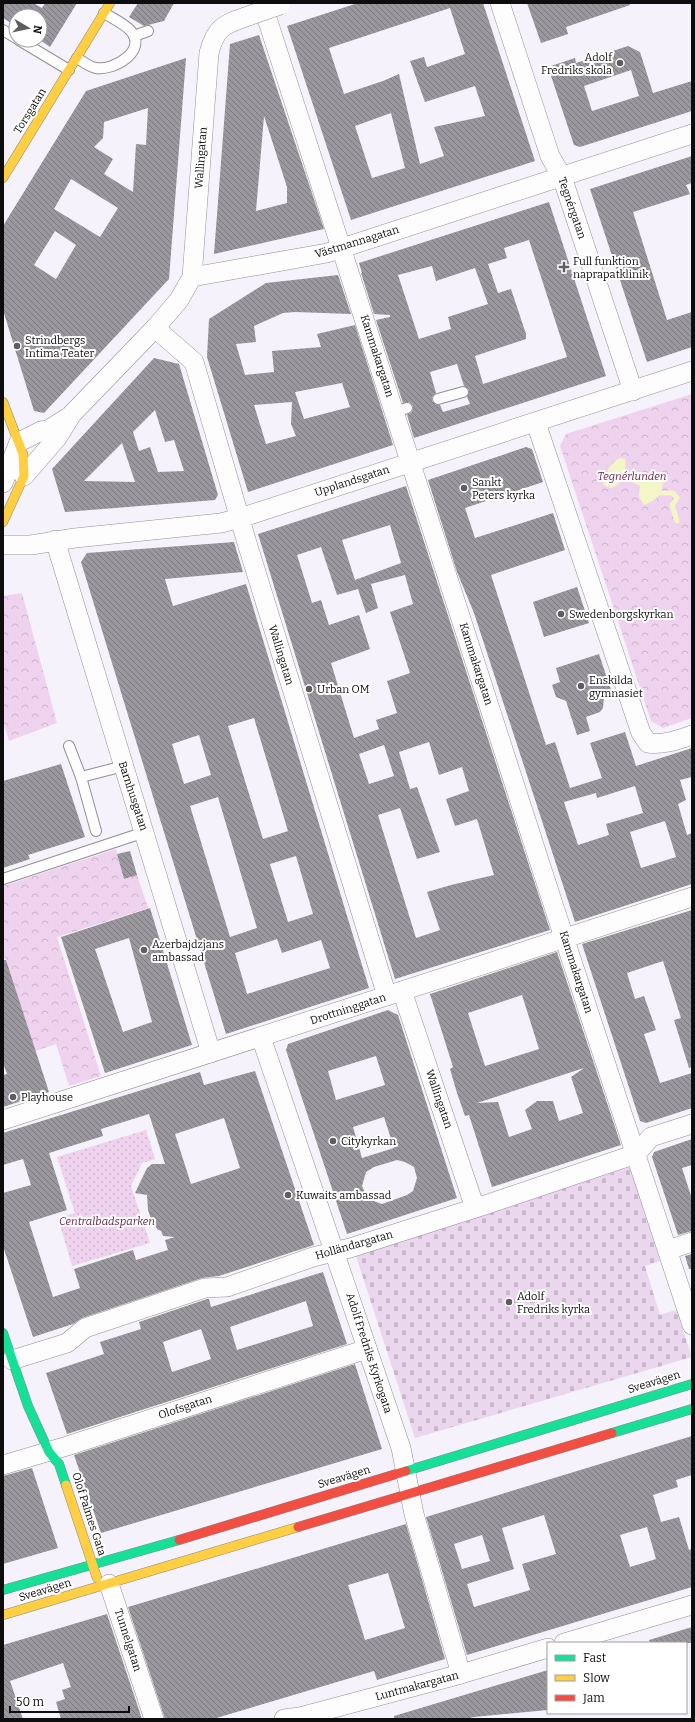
<svg xmlns="http://www.w3.org/2000/svg" width="695" height="1722" viewBox="0 0 695 1722" font-family="Bitter,serif">
<defs>
<pattern id="cemetery-stones" width="16" height="16" patternUnits="userSpaceOnUse"><rect width="16" height="16" fill="#ead6ed"/><path d="M2 7V4a2 2 0 0 1 4 0v3zM10 15v-3a2 2 0 0 1 4 0v3z" fill="#c8b6ca"/></pattern>
<pattern id="park-crowns" width="20" height="18" patternUnits="userSpaceOnUse"><rect width="20" height="18" fill="#efd2ed"/><path d="M2 6a3 3 0 1 1 6 0M12 15a3 3 0 1 1 6 0" fill="none" stroke="#ccb3ca"/></pattern>
<pattern id="garden-dots" width="8" height="8" patternUnits="userSpaceOnUse"><rect width="8" height="8" fill="#efd2ed"/><path d="M2 2h.1M6 6h.1" fill="none" stroke="#ccb3ca" stroke-width="1.8" stroke-linecap="round"/></pattern>
<pattern id="building-back-hatch" width="6" height="6" patternUnits="userSpaceOnUse"><rect width="6" height="6" fill="#9a989e"/><path d="M-1 5l2 2M0 0l6 6M5-1l2 2" fill="none" stroke="#7c7a7f"/></pattern>
</defs>
<rect width="100%" height="100%" fill="#f6f2fb"/>
<polygon fill="url(#cemetery-stones)" points="630,1167 660,1261 645,1266 660,1315 676,1310 692,1357 415,1438 356,1256"/>
<g fill="url(#park-crowns)">
<polygon points="692,394 692,718 663,728 651,721 560,446 566,434"/>
<polygon points="22,593 57,723 9,741 3,721 3,596"/>
<polygon points="116,849 124,879 137,875 148,908 57,937 101,1076 69,1086 56,1044 35,1051 4,956 3,956 3,886"/>
</g>
<polygon fill="url(#garden-dots)" points="146,1130 155,1159 142,1163 131,1186 150,1243 72,1266 58,1218 75,1213 57,1157"/>
<g fill="#f5f6c8">
<path d="M620,458L625,459C628,472 617,497 603,484C606,472 609,464 620,458Z"/>
<path d="M651,473L658,474L664,480C661,495 659,499 644,505L639,497L640,483Z"/>
</g>
<g fill="none" stroke-linecap="round" stroke-linejoin="round">
<g stroke="#f5f6c8" stroke-width="5">
<polyline points="623,476 640,483"/>
<polyline points="661,493 673,493 677,498 672,505 677,521"/>
</g>
</g>
<g fill="url(#building-back-hatch)" fill-rule="evenodd">
<polygon points="3,3 33,3 42,8 45,3 77,3 50,47 40,40 40,16 16,16 16,26 3,18"/>
<polygon points="138,3 174,3 164,21 144,26 129,17"/>
<path d="M358,3H483L535,161L351,220L287,26ZM450,8L465,54L427,67L424,57L410,61L425,102L475,86L485,116L434,127L444,156L420,164L399,74L383,81L344,94L329,48ZM391,113L405,168L372,178L355,126Z"/>
<polygon points="527,3 629,3 630,5 566,27 568,34 541,43"/>
<path d="M259,35L324,229L214,254L230,44ZM264,116L287,187V203L256,211Z"/>
<path d="M628,46L640,52L653,93L692,81V111L580,147L574,145L548,67L575,58L576,63ZM631,70L639,96L592,111L584,86Z"/>
<path d="M186,58L169,279L44,413L34,411L3,310V226L86,91ZM148,108L146,145L136,144L133,192L104,174L113,159L94,147L103,138L104,122ZM71,179L118,208L100,237L54,209ZM55,231L76,245L56,279L34,265Z"/>
<polygon points="692,156 692,183 686,185 690,194 633,212 667,320 692,312 692,347 647,362 590,189"/>
<path d="M549,202L606,376L414,438L407,415L412,412L413,406L409,402L403,403L376,320L390,317V315L374,314L361,273H362L359,263ZM529,240L567,357L483,384L475,356L526,339V334L511,289L498,293L488,264L507,258L504,248ZM432,266L436,281L475,268L488,304L448,317L451,329L419,339L398,275ZM457,364L464,386L469,390L467,397L470,404L443,412L440,405H436L432,401V397L436,393L430,372Z"/>
<path d="M338,275L351,314L295,312L283,313L254,326L256,342L236,344L245,375L274,372L272,351L321,347L317,334L355,325L393,445L248,492L207,357L209,319L266,283ZM342,383L350,407L304,419L295,392ZM292,402L291,424L296,436L266,444L254,405Z"/>
<path d="M154,358L179,364L218,495L215,500L65,512L52,469ZM155,410L165,442L174,440L184,471L158,472L150,447L139,451L133,432ZM122,443L135,482L84,481Z"/>
<path d="M526,447L532,449L543,482L465,508L475,538L553,513L565,550L491,575L546,745L555,742L570,788L602,778L590,743L625,732L636,766L692,748V777L680,780L686,800L678,804L687,835L692,833V884L575,922L474,613L457,572L428,480ZM635,786L643,813L606,824L609,835L578,845L564,802L596,793L597,798ZM665,821L676,857L641,868L630,832Z"/>
<path d="M406,486L550,930L395,979L258,534ZM390,525L401,563L355,580L342,540ZM321,547L337,595L358,589L366,613L378,608L371,584L405,575L413,604L390,612L410,673L387,681L397,713L376,720L379,729L354,738L331,663L370,649L359,615L329,625L321,600L312,603L297,555ZM429,742L439,775L462,767L469,791L446,799L455,826L477,819L494,875L451,885L427,892L440,930L416,938L378,815L400,808L417,859L440,852L417,787L410,789L399,752ZM384,745L394,776L369,784L359,754Z"/>
<path d="M234,542L243,572L165,579L173,606L246,584L369,988L226,1034L81,562L87,553ZM254,718L288,831L263,839L228,726ZM199,735L211,775L184,784L172,744ZM218,797L257,928L230,937L190,806ZM296,856L313,914L288,922L270,864ZM277,939L282,953L321,940L330,968L247,994L235,953Z"/>
<polygon points="577,587 589,623 544,637 533,602"/>
<polygon points="599,654 612,693 604,697 603,708 600,712 586,717 590,731 577,735 566,701 556,697 552,685 560,682 556,668"/>
<polygon points="61,764 85,837 28,855 30,859 3,868 3,781"/>
<polygon points="130,851 137,875 124,879 117,854"/>
<path d="M150,908L192,1045L105,1073L61,937ZM129,938L152,1022L123,1032L95,949Z"/>
<polygon points="692,910 692,1067 689,1068 674,1020 681,1018 663,961 627,973 635,999 644,996 656,1030 644,1034 660,1083 692,1073 692,1108 646,1123 640,1121 582,944"/>
<path d="M557,952L621,1145L492,1187L469,1115L465,1116L457,1093L450,1069L453,1067L430,994ZM522,995L539,1049L485,1066L468,1013ZM584,1068L571,1077L583,1113L559,1121L553,1101H537L525,1110L532,1129L509,1137L498,1102L477,1103Z"/>
<polygon points="3,960 6,960 49,1092 3,1107 3,1075 7,1074 3,1063"/>
<path d="M388,1010L398,1015L457,1198L347,1234L286,1050L288,1044ZM376,1056L385,1085L336,1100L328,1071ZM384,1117L394,1148L362,1158L353,1127ZM397,1160L405,1162L414,1167L417,1178L413,1191L407,1195L382,1204L368,1199L362,1186L366,1172L374,1167Z"/>
<path d="M255,1071L314,1245L219,1276L202,1278L82,1318L73,1324L33,1337L3,1246V1193L31,1185L23,1159L3,1165V1133L200,1072L204,1085ZM149,1114L165,1164H152L147,1168L135,1193L147,1195L148,1210L151,1219L157,1229L161,1231L163,1236L175,1237L165,1240L168,1250L136,1260L133,1250L74,1269L80,1288L53,1297L29,1222L67,1210L49,1153L103,1136L101,1129ZM224,1118L240,1168L191,1184L175,1134Z"/>
<polygon points="692,1139 692,1165 682,1168 692,1199 692,1231 678,1235 652,1157 654,1152"/>
<polygon points="692,1254 692,1269 689,1269 685,1256"/>
<path d="M323,1272L347,1344L67,1434L46,1373L104,1354L100,1342L141,1329L139,1322L207,1299H209L211,1307ZM306,1301L313,1326L237,1350L230,1327ZM201,1329L211,1359L172,1372L163,1342Z"/>
<polygon points="355,1364 382,1449 101,1533 74,1455"/>
<path d="M692,1436V1475L676,1480L678,1487L653,1495L661,1522L679,1517L689,1550L692,1549V1587L467,1655L426,1517ZM544,1515L556,1554L522,1564L530,1590L474,1607L467,1584L514,1569L502,1528ZM647,1527L656,1559L630,1567L620,1535ZM482,1535L490,1561L462,1569L454,1544Z"/>
<polygon points="32,1468 58,1548 3,1564 3,1476"/>
<path d="M406,1524L445,1659L377,1680L374,1671L213,1719H165L128,1607ZM388,1573L405,1628L365,1640L348,1585Z"/>
<polygon points="107,1614 142,1719 61,1719 56,1702 65,1699 62,1690 71,1687 63,1663 10,1681 23,1719 3,1719 3,1645"/>
<polygon points="692,1627 692,1643 650,1643 649,1640"/>
<polygon points="548,1670 548,1710 474,1717 466,1719 394,1719 394,1716"/>
</g>
<g fill="none" stroke-linecap="round" stroke-linejoin="round">
<defs>
<g id="lane">
<polyline points="3,30 16,38"/>
<polyline points="134,36 148,31"/>
<polyline points="19,40 69,70"/>
<path d="M77,58C82,61 89,67 96,68C114,71 149,50 130,30C123,23 112,18 104,13"/>
<polyline points="438,399 463,392"/>
<polyline points="395,412 407,408"/>
<polyline points="69,746 81,777 96,831"/>
<polyline points="81,777 124,766"/>
<polyline points="3,879 145,832"/>
</g>
<g id="street">
<polyline points="262,3 555,910 692,1325"/>
<polyline points="500,3 550,156 562,177 633,391"/>
<polyline points="192,277 327,253 692,134"/>
<polyline points="155,328 194,362 247,543 387,996"/>
<path d="M536,423L641,733L648,743C664,745 677,740 692,735"/>
<path d="M24,476L57,438L72,414L155,328L179,300L192,277L209,53C216,25 226,24 251,15"/>
<polyline points="3,483 19,442 41,431 48,430 67,418"/>
<polyline points="55,540 211,1053"/>
<polyline points="3,545 31,545 75,538 221,523 240,518 692,371"/>
<polyline points="402,991 475,1208"/>
<polyline points="261,1037 401,1448 414,1514 461,1674"/>
<polyline points="3,1120 692,897"/>
<polyline points="668,1250 692,1242"/>
<polyline points="12,1360 67,1343 85,1328 205,1288 227,1287 313,1257 350,1248 488,1204 636,1154 651,1137 692,1124"/>
<polyline points="3,1465 67,1446 367,1349"/>
<polyline points="109,1584 154,1719"/>
<polyline points="564,1643 692,1605"/>
<polyline points="284,1719 300,1717 461,1674 548,1648"/>
</g>
<g id="fast">
<polyline points="3,1333 28,1406 49,1452 59,1464 66,1485"/>
<polyline points="612,1433 692,1409"/>
<polyline points="406,1471 692,1384"/>
<polyline points="3,1590 179,1540"/>
</g>
<g id="slow">
<polyline points="3,178 110,3"/>
<polyline points="3,402 23,454 24,476 3,522"/>
<polyline points="66,1485 97,1578"/>
<polyline points="3,1615 298,1527"/>
</g>
<g id="jam">
<polyline points="298,1527 612,1433"/>
<polyline points="179,1540 406,1471"/>
</g>
</defs>
<use href="#lane" stroke="#929094" stroke-width="12"/>
<use href="#street" stroke="#929094" stroke-width="20"/>
<use href="#fast" stroke="#89878b" stroke-width="10"/>
<use href="#slow" stroke="#89878b" stroke-width="10"/>
<use href="#jam" stroke="#89878b" stroke-width="10"/>
<use href="#lane" stroke="#fefdfe" stroke-width="10"/>
<use href="#street" stroke="#fefdfe" stroke-width="19"/>
<use href="#fast" stroke="#16e098" stroke-width="9"/>
<use href="#slow" stroke="#ffcf43" stroke-width="9"/>
<use href="#jam" stroke="#f24e42" stroke-width="9"/>
<defs>
<polyline id="street-bridge" points="251,15 280,5"/>
</defs>
<use href="#street-bridge" stroke="#929094" stroke-width="20" stroke-linecap="butt"/>
<use href="#street-bridge" stroke="#fefdfe" stroke-width="19"/>
</g>
<g fill="#5f5d60" stroke="#fff" stroke-width="1.5">
<circle cx="620" cy="63" r="4"/>
<path d="M562 261h4v4h4v4h-4v4h-4v-4h-4v-4h4z"/>
<circle cx="17" cy="346" r="4"/>
<circle cx="464" cy="488" r="4"/>
<circle cx="561" cy="614" r="4"/>
<circle cx="581" cy="686" r="4"/>
<circle cx="309" cy="689" r="4"/>
<circle cx="144" cy="950" r="4"/>
<circle cx="13" cy="1097" r="4"/>
<circle cx="333" cy="1141" r="4"/>
<circle cx="288" cy="1195" r="4"/>
<circle cx="509" cy="1302" r="4"/>
</g>
<g text-anchor="middle" dominant-baseline="central" stroke-width="4" stroke-linejoin="round" paint-order="stroke">
<g font-size="11" fill="#0d0d0d" stroke="#fff" text-anchor="start">
<text x="612" y="57" text-anchor="end">Adolf<tspan x="612" dy="13">Fredriks skola</tspan></text>
<text x="573" y="261">Full funktion<tspan x="573" dy="13">naprapatklinik</tspan></text>
<text x="25" y="340">Strindbergs<tspan x="25" dy="13">Intima Teater</tspan></text>
<text x="472" y="482">Sankt<tspan x="472" dy="13">Peters kyrka</tspan></text>
<text x="569" y="614">Swedenborgskyrkan</text>
<text x="589" y="680">Enskilda<tspan x="589" dy="13">gymnasiet</tspan></text>
<text x="317" y="689">Urban OM</text>
<text x="152" y="944">Azerbajdzjans<tspan x="152" dy="13">ambassad</tspan></text>
<text x="21" y="1097">Playhouse</text>
<text x="341" y="1141">Citykyrkan</text>
<text x="296" y="1195">Kuwaits ambassad</text>
<text x="517" y="1296">Adolf<tspan x="517" dy="13">Fredriks kyrka</tspan></text>
</g>
<g font-size="11" fill="#0d0d0d" stroke="#fff">
<text transform="translate(30 111) rotate(-58)">Torsgatan</text>
<text transform="translate(201 158) rotate(-86)">Wallingatan</text>
<text transform="translate(572 208) rotate(71)">Tegnérgatan</text>
<text transform="translate(357 242) rotate(-17)">Västmannagatan</text>
<text transform="translate(377 356) rotate(72)">Kammakargatan</text>
<text transform="translate(352 481) rotate(-18)">Upplandsgatan</text>
<text transform="translate(281 655) rotate(73)">Wallingatan</text>
<text transform="translate(476 664) rotate(72)">Kammakargatan</text>
<text transform="translate(133 796) rotate(72)">Barnhusgatan</text>
<text transform="translate(576 972) rotate(72)">Kammakargatan</text>
<text transform="translate(348 1009) rotate(-18)">Drottninggatan</text>
<text transform="translate(439 1099) rotate(71)">Wallingatan</text>
<text transform="translate(354 1245) rotate(-16)">Holländargatan</text>
<text transform="translate(369 1353) rotate(72)">Adolf Fredriks Kyrkogata</text>
<text transform="translate(654 1382) rotate(-17)">Sveavägen</text>
<text transform="translate(185 1407) rotate(-18)">Olofsgatan</text>
<text transform="translate(344 1477) rotate(-17)">Sveavägen</text>
<text transform="translate(89 1514) rotate(72)">Olof Palmes Gata</text>
<text transform="translate(45 1590) rotate(-17)">Sveavägen</text>
<text transform="translate(128 1640) rotate(72)">Tunnelgatan</text>
<text transform="translate(417 1686) rotate(-15)">Luntmakargatan</text>
</g>
<g font-size="11" font-style="italic" fill="#661d44" stroke="#fff">
<text x="632" y="476">Tegnérlunden</text>
<text x="107" y="1221">Centralbadsparken</text>
</g>
</g>
<rect width="695" height="1722" fill="none" stroke="#0d0d0d" stroke-width="8"/>
<rect x="547" y="1642" width="140" height="72" fill="#ffffff" stroke="#9e9e9e"/>
<rect x="555" y="1655" width="20" height="6" fill="#16e098" stroke="#9e9e9e"/>
<text x="583" y="1662" font-size="12" fill="#0d0d0d">Fast</text>
<rect x="555" y="1675" width="20" height="6" fill="#ffcf43" stroke="#9e9e9e"/>
<text x="583" y="1682" font-size="12" fill="#0d0d0d">Slow</text>
<rect x="555" y="1695" width="20" height="6" fill="#f24e42" stroke="#9e9e9e"/>
<text x="583" y="1702" font-size="12" fill="#0d0d0d">Jam</text>
<g transform="translate(28 28) rotate(99)"><circle r="19" fill="#ffffff" stroke="#9e9e9e"/>
<path d="M0-3L7 15L0 10L-7 15Z" fill="#5f5d60"/>
<text y="-6" font-size="11" font-weight="bold" text-anchor="middle" fill="#0d0d0d">N</text>
</g>
<path d="M10 1706v6h119v-6" fill="none" stroke="#0d0d0d" stroke-width="2"/>
<text x="16" y="1706" font-size="12" fill="#0d0d0d" stroke="#ffffff" stroke-width="3" paint-order="stroke">50 m</text>
</svg>
